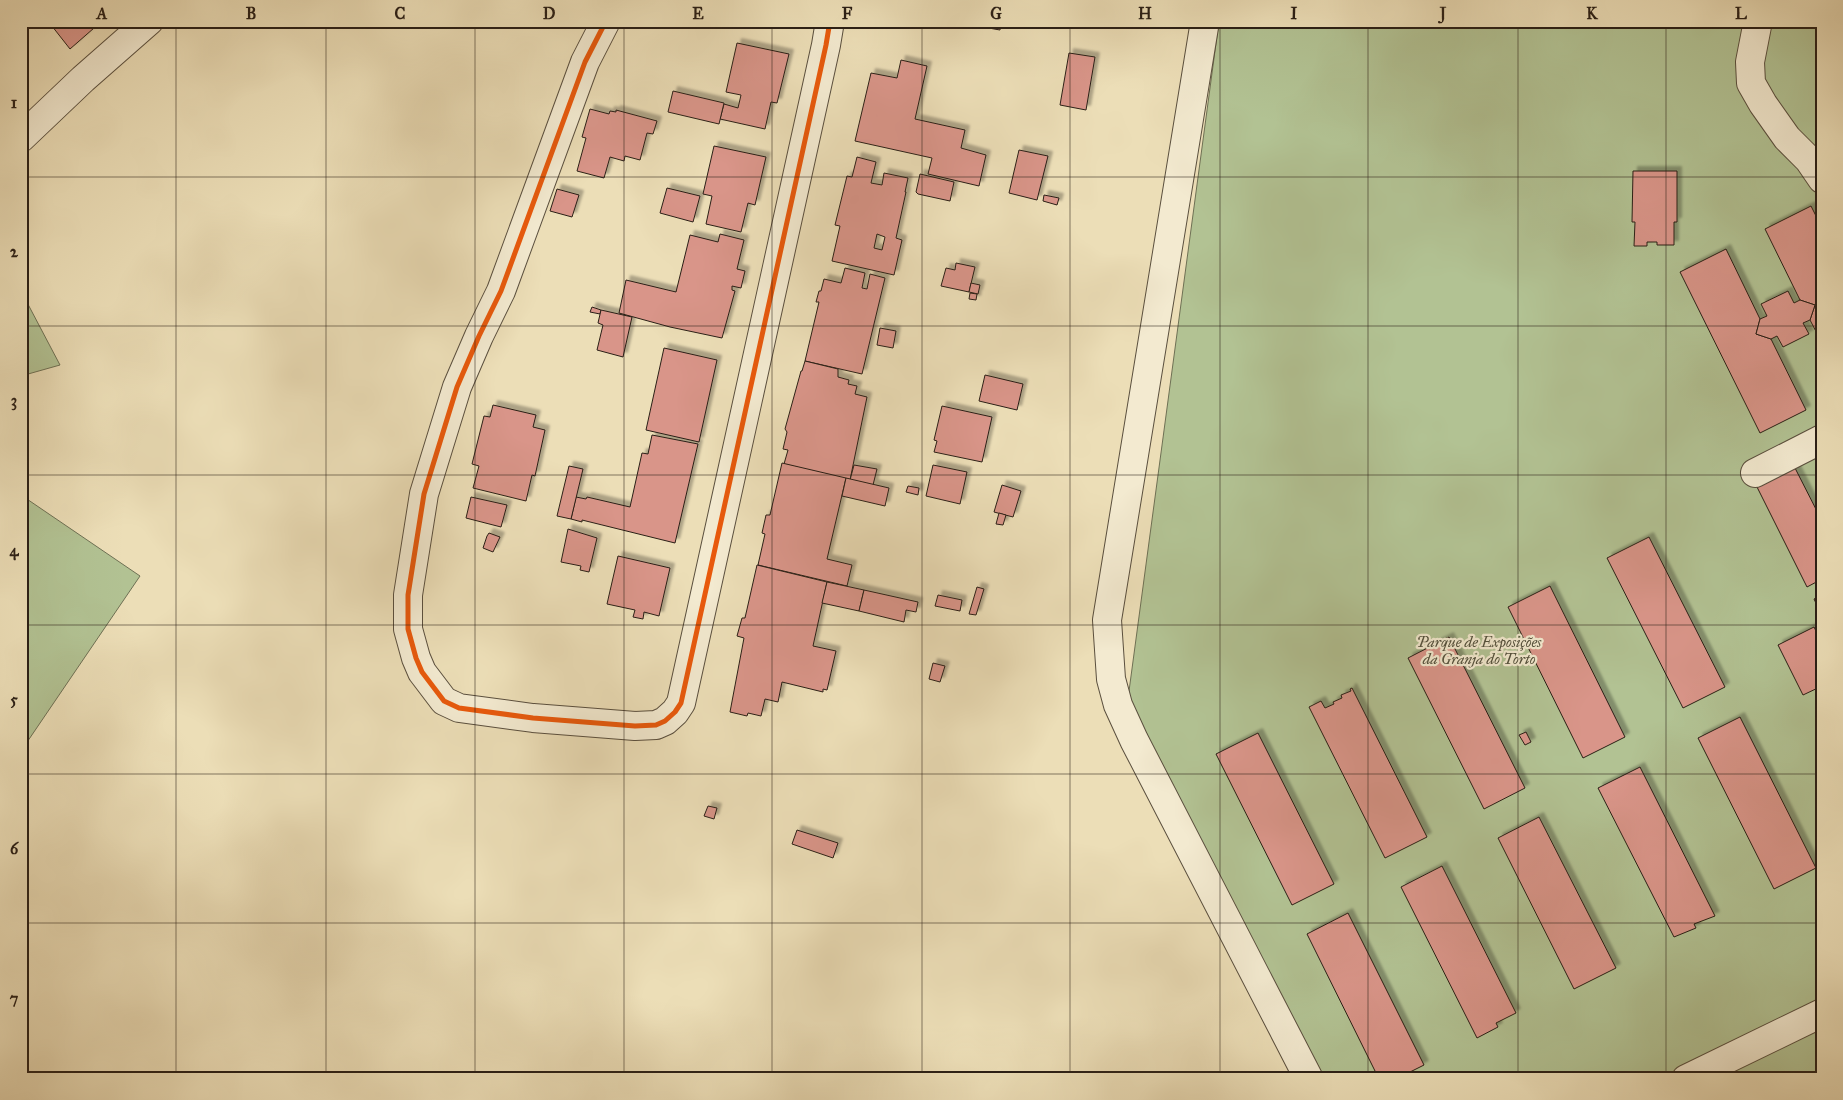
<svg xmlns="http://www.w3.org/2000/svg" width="1843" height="1100" viewBox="0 0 1843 1100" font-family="'IM FELL Great Primer',serif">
<defs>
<filter id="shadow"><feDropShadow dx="4.5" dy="-4.5" stdDeviation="1" flood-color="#0004"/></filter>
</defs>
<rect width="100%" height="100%" fill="#ecdeb7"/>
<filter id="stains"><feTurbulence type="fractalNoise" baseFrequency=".004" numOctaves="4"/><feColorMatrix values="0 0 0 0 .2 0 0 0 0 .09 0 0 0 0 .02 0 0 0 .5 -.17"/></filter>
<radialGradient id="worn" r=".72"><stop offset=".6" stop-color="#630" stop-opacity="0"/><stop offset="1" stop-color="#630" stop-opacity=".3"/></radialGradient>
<g fill="#b2c293" stroke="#6e7054">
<polygon points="1219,21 1822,21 1822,1079 1303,1079 1127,706"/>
<polygon points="21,291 60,365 21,376"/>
<polygon points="21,495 140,576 21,751"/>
</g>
<g fill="#d99589" stroke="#2a1f16" fill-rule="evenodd" filter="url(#shadow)">
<polygon points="48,21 102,21 70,49"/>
<polygon points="984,21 1001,21 1000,30 983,27"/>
<polygon points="737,43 789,54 777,103 771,102 765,129 720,119 724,104 738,108 741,95 726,92"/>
<polygon points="1069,53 1095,57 1086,110 1060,105"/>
<polygon points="901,60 927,66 915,119 965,130 961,148 986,155 979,186 928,174 932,158 855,141 871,73 897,78"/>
<polygon points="673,91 724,103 719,124 668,112"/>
<polygon points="590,109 609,114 610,111 616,112 616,110 657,121 653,134 647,133 640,160 625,156 624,161 610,157 604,178 577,171 586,138 582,137"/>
<polygon points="714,146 766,157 755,205 748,203 741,232 706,224 712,196 703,194"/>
<polygon points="1019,150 1048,156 1037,200 1009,193"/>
<path d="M857,157L876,162L871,183L882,185L884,173L908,178L905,192H906L896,238L902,240L894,275L832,261L840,226L835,225L847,176L852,177ZM877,234L885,237L882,250L874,248Z"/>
<polygon points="1633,171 1677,171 1677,222 1674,222 1674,245 1657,245 1657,242 1647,242 1647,246 1634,246 1635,222 1632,222"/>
<polygon points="920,174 954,182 950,201 918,194 916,192"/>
<polygon points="667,188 700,196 693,222 660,213"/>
<polygon points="557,189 579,195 572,217 550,211"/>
<polygon points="1044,195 1059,198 1057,205 1043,201"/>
<polygon points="1811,206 1822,228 1822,343 1810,320 1815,305 1800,300 1765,229"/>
<polygon points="720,234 744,240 737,269 745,271 741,288 732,286 732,290 735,291 722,338 670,327 619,313 626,280 676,292 690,235 718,242"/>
<polygon points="1726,249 1760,319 1756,334 1771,339 1806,410 1760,433 1680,272"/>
<polygon points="956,263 975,267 969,292 941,286 946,268 955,270"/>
<polygon points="845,268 865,273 862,288 867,289 870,274 885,278 862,374 805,361 819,302 816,302 819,291 821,291 824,279 841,283"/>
<polygon points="971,283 980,285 978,294 969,292"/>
<polygon points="1788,291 1794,303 1800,300 1815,305 1810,320 1803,323 1809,334 1783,347 1777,336 1771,339 1756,334 1760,319 1767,316 1761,304"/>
<polygon points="970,293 977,294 976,300 969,299"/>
<polygon points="592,307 601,310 600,314 590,312"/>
<polygon points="601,310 632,317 623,357 597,350 603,325 598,323"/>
<polygon points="880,328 896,331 893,348 877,345"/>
<polygon points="664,348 717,360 699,442 646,430"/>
<polygon points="805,361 838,369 838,377 849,380 848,384 857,386 855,394 867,397 850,480 784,464 788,450 783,449 787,432 785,429 801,371 802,371"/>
<polygon points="985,375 1023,384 1017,410 979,401"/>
<polygon points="493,405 536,415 533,427 545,430 535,476 532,475 526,501 473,488 479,466 472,464 484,416 490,417"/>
<polygon points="942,406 992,417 982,462 934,452 937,441 934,440"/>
<polygon points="652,435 698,444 675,543 582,520 582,522 571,519 576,497 586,499 587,497 630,507 642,453 648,454"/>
<polygon points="782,463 846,478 827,559 852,565 847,586 758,565 765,534 762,533 766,515 770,515"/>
<polygon points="854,465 877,469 873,485 850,480"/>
<polygon points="933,465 967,472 960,504 926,496"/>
<polygon points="569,466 583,469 571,519 557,516"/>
<polygon points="1795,468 1822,521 1822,579 1807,587 1757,487"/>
<polygon points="846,478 889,488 885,506 842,496"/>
<polygon points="1002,485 1021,491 1013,517 994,512"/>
<polygon points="908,486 919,488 918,495 906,492"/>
<polygon points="471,497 507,505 501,527 466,518"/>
<polygon points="999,513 1006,515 1003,525 996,524"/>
<polygon points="568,529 597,538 589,572 580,570 581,566 561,562"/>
<polygon points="489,533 500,537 493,552 483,548 487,536"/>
<polygon points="1649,537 1725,687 1683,708 1607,558"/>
<polygon points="618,556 670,568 659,616 644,612 643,619 633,617 635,610 607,604"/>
<polygon points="757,565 827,582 813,646 836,651 827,690 823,689 823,692 782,682 778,702 765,699 761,716 748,713 747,716 730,712 744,638 737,636 742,618 745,618"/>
<polygon points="827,582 864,590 859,611 822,603"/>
<polygon points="1550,586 1625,737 1583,758 1508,607"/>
<polygon points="977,587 984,589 976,615 969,614"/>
<polygon points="864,590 918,602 916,612 906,610 904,622 859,611"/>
<polygon points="938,595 962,600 960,611 935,606"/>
<polygon points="1822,595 1822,616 1814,599"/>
<polygon points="1814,627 1822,643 1822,686 1803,695 1778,645"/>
<polygon points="1449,637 1525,788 1484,809 1408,658"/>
<polygon points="933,663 945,666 940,682 929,679"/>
<polygon points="1352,688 1427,837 1385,858 1309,707 1321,701 1325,708 1334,704 1333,702 1342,698 1341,695 1351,691 1350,689"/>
<polygon points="1740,717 1816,868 1774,889 1698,738"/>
<polygon points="1526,732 1531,742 1525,745 1519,735"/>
<polygon points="1258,733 1334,884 1292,905 1216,754"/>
<polygon points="1640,767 1715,916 1694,924 1696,928 1674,937 1598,788"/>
<polygon points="708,806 717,808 714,819 704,816"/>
<polygon points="1539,817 1616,968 1574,989 1498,838"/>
<polygon points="797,830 838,843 833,858 792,844"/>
<polygon points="1442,866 1516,1013 1496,1023 1498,1027 1477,1038 1401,887"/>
<polygon points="1348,913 1424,1065 1396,1079 1379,1079 1307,934"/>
</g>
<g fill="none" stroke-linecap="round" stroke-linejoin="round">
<defs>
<g id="minor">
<polyline points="606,21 585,62 501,291 479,336 457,387 424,494 408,595 408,629 416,658 422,672 444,701 459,708 533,718 635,726 656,725 665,721 675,712 681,703 826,45 830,21"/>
<polyline points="1205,21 1107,620 1111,679 1118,705 1134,740 1309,1079"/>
<polyline points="1758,21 1750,62 1751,83 1763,104 1787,138 1809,160 1822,179"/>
<polyline points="21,138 83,79 149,21"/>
<polyline points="1755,473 1822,439"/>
<polyline points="1686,1079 1822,1013"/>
</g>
</defs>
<use href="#minor" stroke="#5a4f3e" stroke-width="30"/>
<use href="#minor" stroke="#f3ead0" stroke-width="28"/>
<defs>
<polyline id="cycleway" points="606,21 585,62 501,291 479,336 457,387 424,494 408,595 408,629 416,658 422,672 444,701 459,708 533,718 635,726 656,725 665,721 675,712 681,703 826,45 830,21"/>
</defs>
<use href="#cycleway" stroke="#f3ead0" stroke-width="8"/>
<use href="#cycleway" stroke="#e8590c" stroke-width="5"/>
</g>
<path fill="none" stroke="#2a1f16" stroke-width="1" stroke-opacity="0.55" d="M176,21V1079M326,21V1079M475,21V1079M624,21V1079M772,21V1079M922,21V1079M1070,21V1079M1220,21V1079M1368,21V1079M1518,21V1079M1666,21V1079M21,177H1822M21,326H1822M21,475H1822M21,625H1822M21,774H1822M21,923H1822"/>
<g text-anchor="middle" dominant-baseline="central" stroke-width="4.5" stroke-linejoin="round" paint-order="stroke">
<g font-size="15" font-style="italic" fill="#53503c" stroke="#f3ead0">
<text x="1479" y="642">Parque de Exposições<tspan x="1479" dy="17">da Granja do Torto</tspan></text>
</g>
</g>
<rect width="1843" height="1100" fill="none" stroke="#ecdeb7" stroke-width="55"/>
<rect x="28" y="28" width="1788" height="1044" fill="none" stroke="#2a1f16" stroke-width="2"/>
<g font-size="16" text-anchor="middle" font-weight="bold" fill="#2a1f16">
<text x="102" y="19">A</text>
<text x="251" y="19">B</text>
<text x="400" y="19">C</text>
<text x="549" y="19">D</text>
<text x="698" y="19">E</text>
<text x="847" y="19">F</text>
<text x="996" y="19">G</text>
<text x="1145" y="19">H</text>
<text x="1294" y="19">I</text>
<text x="1443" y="19">J</text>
<text x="1592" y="19">K</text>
<text x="1741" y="19">L</text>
<text x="14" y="108">1</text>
<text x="14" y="257">2</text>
<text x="14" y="406">3</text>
<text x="14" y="556">4</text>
<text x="14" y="705">5</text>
<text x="14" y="854">6</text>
<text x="14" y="1004">7</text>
</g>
<rect width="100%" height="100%" filter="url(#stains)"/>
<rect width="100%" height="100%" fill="url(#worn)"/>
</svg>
